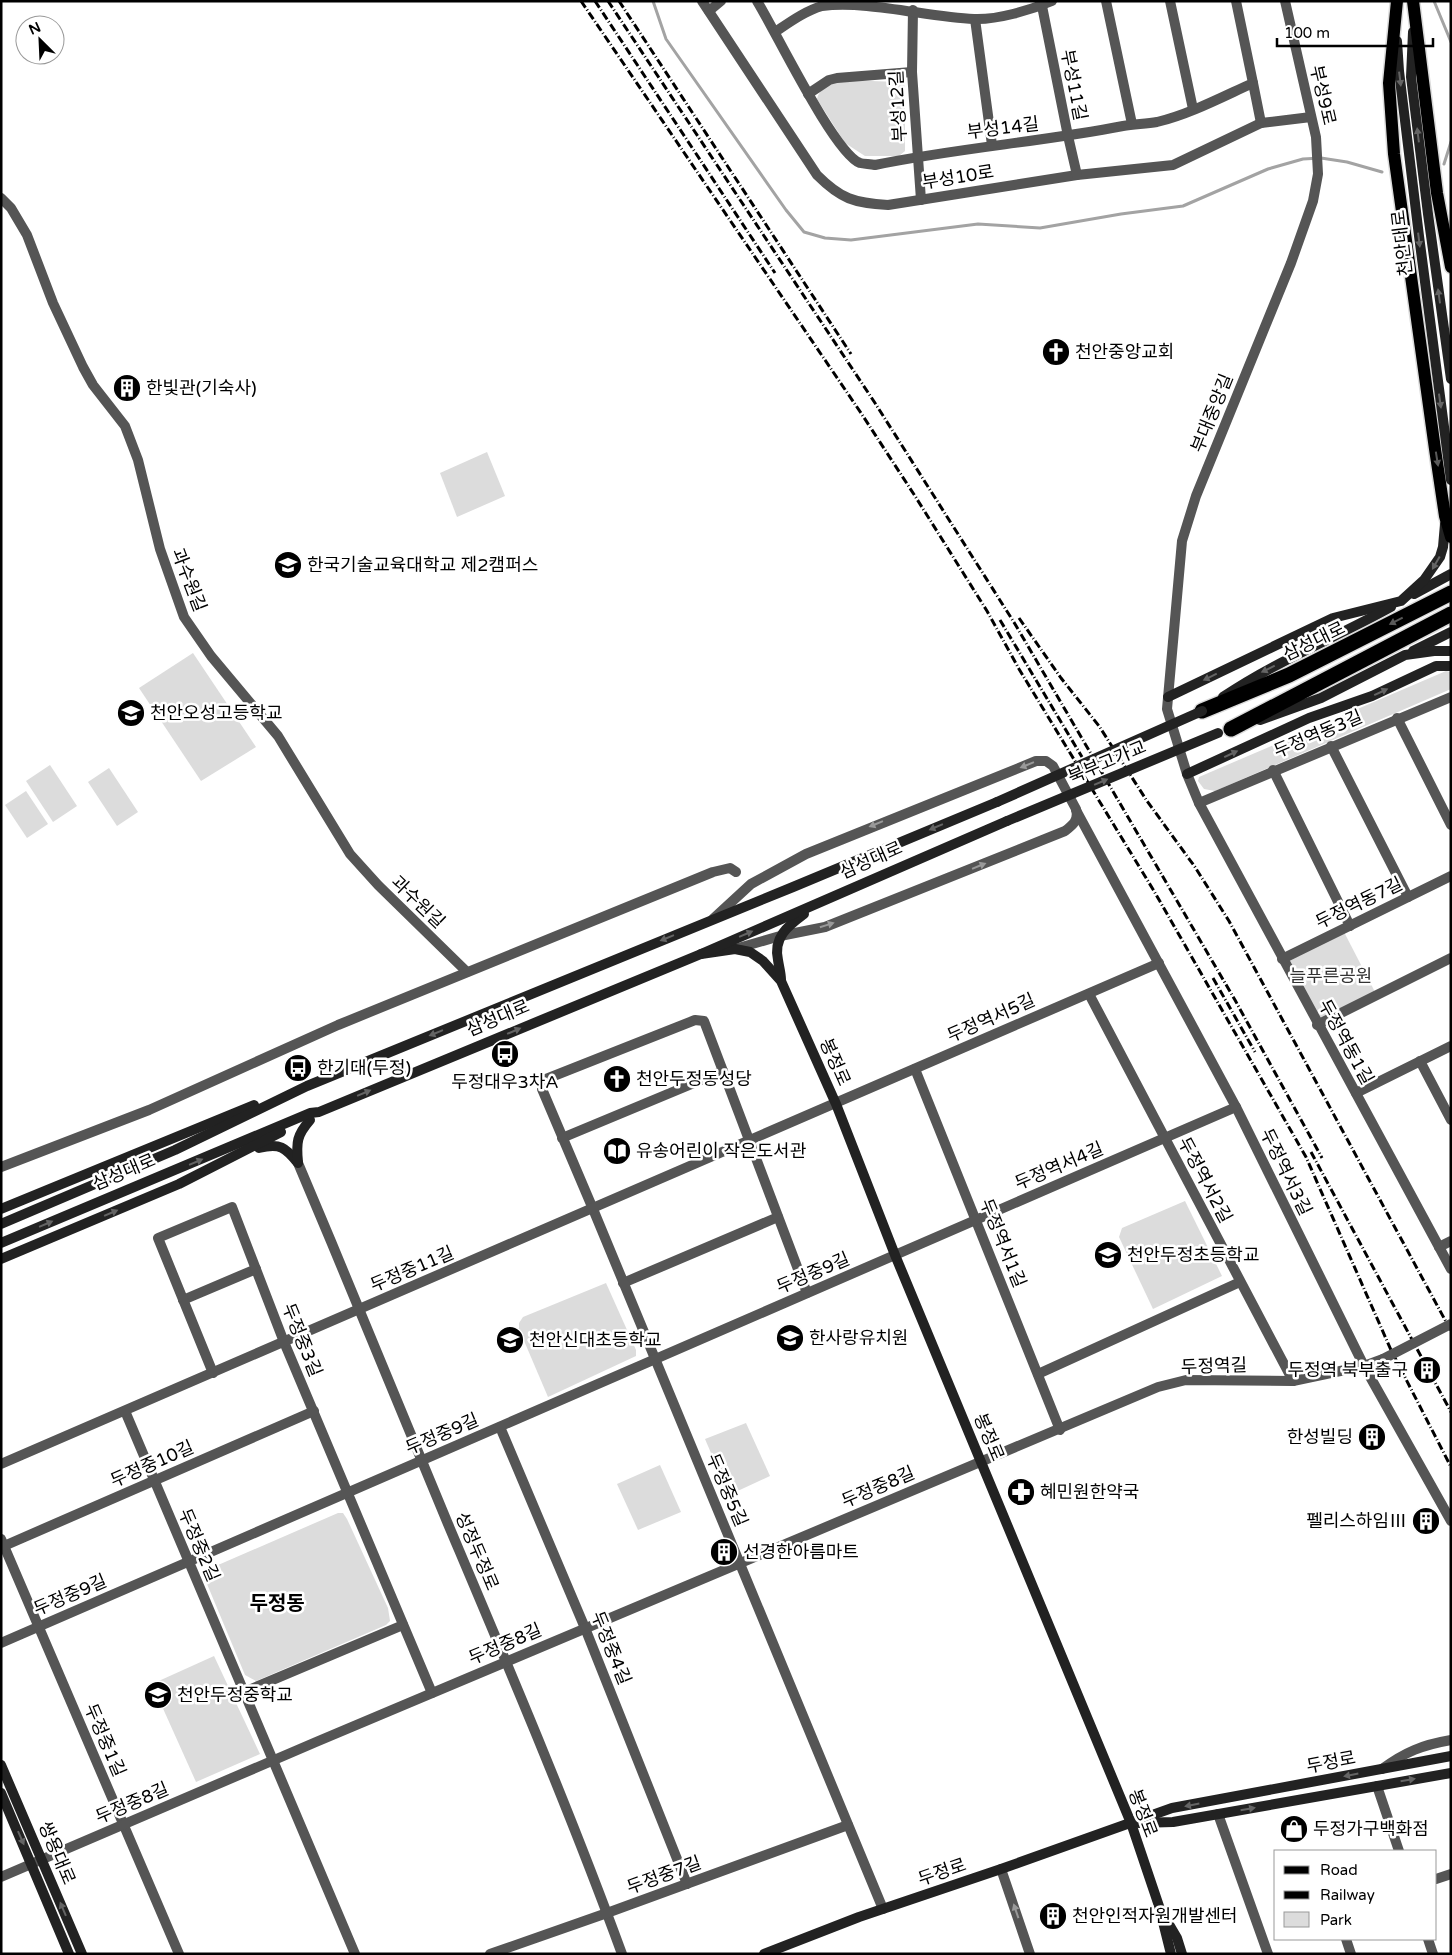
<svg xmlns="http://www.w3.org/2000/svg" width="1452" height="1955" viewBox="0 0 1452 1955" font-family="'Varela Round','Noto Sans KR',sans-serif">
<rect width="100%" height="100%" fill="#fff"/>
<g fill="#dcdcdc">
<path d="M845,80L898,82L905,86V151L899,156H865L845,143L817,99C820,86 834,83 845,80Z"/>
<polygon points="487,452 505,496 457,517 440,473"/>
<polygon points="193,653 256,747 201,781 139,688"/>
<polygon points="1446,671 1451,672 1451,689 1215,791 1204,789 1198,781 1199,777"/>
<polygon points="50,765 77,806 53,822 26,781"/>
<polygon points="109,768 138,812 117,826 88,782"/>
<polygon points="26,791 48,824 27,838 5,805"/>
<polygon points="1344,932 1375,992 1319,1020 1287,960"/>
<polygon points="1185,1201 1222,1276 1153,1309 1119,1237 1122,1228"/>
<polygon points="606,1283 636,1350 636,1356 548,1397 519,1329 519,1323 523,1317"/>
<polygon points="746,1423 770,1476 729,1495 705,1439"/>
<polygon points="660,1465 681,1512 638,1530 617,1484"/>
<polygon points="338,1513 343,1513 347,1519 388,1608 390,1621 386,1625 256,1681 245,1675 202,1572"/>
<polygon points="214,1656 260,1754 196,1782 152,1684"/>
</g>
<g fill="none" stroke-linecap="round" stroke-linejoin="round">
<g stroke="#a3a3a3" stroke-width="3">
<polyline points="653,1 666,39 786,210 804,232 825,238 851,240 978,224 1040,228 1121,214 1183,206 1268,169 1303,159 1321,158 1347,162 1382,172"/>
<polyline points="1434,1 1451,42"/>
<polyline points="1444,164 1451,142"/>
</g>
<defs>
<g id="primary">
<polyline points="1397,1 1389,83 1394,154 1435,449 1445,516 1451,537"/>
<polyline points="1413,1 1437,193 1451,267"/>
</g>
<g id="highway">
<polyline points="1202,711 1289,675 1451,593"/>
<polyline points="1231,729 1451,614"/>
</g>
</defs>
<use href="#primary" stroke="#dbdbdb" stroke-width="15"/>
<use href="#highway" stroke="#dbdbdb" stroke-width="18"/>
<g stroke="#555" stroke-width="10">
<path d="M702,1L817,175C841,199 854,203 888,205L1077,175L1173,165L1261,123L1311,117"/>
<path d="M757,1C775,30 834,153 860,163C864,164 870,164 875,165C957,148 1041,142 1123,126C1135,124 1146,124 1157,122C1190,114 1222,97 1253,83L1236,1"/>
<polyline points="1041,1 1068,136 1077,175"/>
<polyline points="1106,1 1132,124"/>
<polyline points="1170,1 1193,109"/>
<polyline points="1285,1 1316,137 1318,174 1313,201 1291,263 1196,496 1182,541 1167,709 1187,774 1199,803 1451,1269"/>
<polyline points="913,10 912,72 921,200"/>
<polyline points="709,11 721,1"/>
<polyline points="975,19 992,145"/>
<path d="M775,32C790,22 805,11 822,6C866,0 928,17 974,19C997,20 1031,10 1052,1"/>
<polyline points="1253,83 1261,123"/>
<polyline points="808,94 829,80 837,78 912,72"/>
<polyline points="1,198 11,208 27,235 53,303 83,367 93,385 125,426 138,460 160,549 184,617 211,656 278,736 350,854 378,885 467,972"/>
<polyline points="1397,718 1451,825"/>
<polyline points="1331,746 1408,897"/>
<polyline points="1273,770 1350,926"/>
<polyline points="1199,803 1451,697"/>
<polyline points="1076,810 1236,1107 1364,1366 1451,1521"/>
<path d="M713,919L751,884L806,854L1036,761H1046L1053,766L1076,809C1079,820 1073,825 1065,831L825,927L780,936L735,949"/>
<polyline points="1282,959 1451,876"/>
<polyline points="1089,994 1293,1381"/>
<polyline points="1317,1025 1451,958"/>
<polyline points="1420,1061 1451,1120"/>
<polyline points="915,1069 1060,1430"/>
<polyline points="1356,1093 1451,1046"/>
<polyline points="562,1138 723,1071"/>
<path d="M298,1163C349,1283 398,1404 448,1524C508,1666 569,1809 622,1954"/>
<polyline points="1,1167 149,1110 338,1025 713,872 730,868 736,872"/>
<polyline points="1439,1247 1451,1241"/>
<polyline points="623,1283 778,1217"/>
<polyline points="807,1293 704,1021 695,1020 546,1079 542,1083 542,1089 593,1209 883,1909"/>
<polyline points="183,1300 256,1269"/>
<polyline points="213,1373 158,1238 232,1207 284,1342 432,1693"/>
<polyline points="1038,1374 1240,1282"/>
<polyline points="125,1411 355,1954"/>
<polyline points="500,1427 585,1628 687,1884"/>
<polyline points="1,1464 1159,963"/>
<polyline points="1,1539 179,1954"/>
<polyline points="4,1546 314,1411"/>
<polyline points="1,1643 1236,1107"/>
<polyline points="244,1692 403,1625"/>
<path d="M1382,1769C1405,1752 1422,1745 1451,1740"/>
<polyline points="1377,1786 1399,1851"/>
<polyline points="1218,1814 1268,1954"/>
<polyline points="1001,1869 1030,1954"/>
<polyline points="1,1877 316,1742 1158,1387 1186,1380 1293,1381 1364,1366 1383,1359"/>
<polyline points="1436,1879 1451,1874"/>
<polyline points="1346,1939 1351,1954"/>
<polyline points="1428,1939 1433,1954"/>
<polyline points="490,1954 607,1913 848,1825"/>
</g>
<g stroke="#222" stroke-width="10">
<polyline points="1413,32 1411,77 1428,214 1451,379"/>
<polyline points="1397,41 1399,71 1419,236 1451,480"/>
<polyline points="1414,594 1451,574"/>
<polyline points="1413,651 1451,632"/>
<polyline points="1168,697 1333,618 1401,601 1424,580 1440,557 1443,547 1445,524"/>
<path d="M1223,697C1276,661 1335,638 1391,607"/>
<polyline points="1260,720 1321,698 1405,655 1434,651 1451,651"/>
<polyline points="1187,774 1309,718 1372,696 1436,666 1451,666"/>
<polyline points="701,954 735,949 750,952 763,961 781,981 836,1104 895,1255 1131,1823 1160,1909 1177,1938 1182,1954"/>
<path d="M781,980C781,973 779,967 778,960C773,937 788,926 804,914"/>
<path d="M259,1148C280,1143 285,1147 298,1163"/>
<path d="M298,1162C296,1142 297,1135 310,1120"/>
<polyline points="1,1209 254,1105"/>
<polyline points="1,1224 175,1150 307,1086 793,887 997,802"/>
<polyline points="1,1243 310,1113 319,1112 701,954 1007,821"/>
<polyline points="1,1259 179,1184 281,1132"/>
<polyline points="1,1765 82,1954"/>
<polyline points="1,1793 69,1954"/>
<polyline points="1139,1823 1173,1822 1451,1773"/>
<polyline points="1162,1918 1171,1954"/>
<polyline points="764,1954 859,1917 1001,1869 1172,1808 1451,1756"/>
</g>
<use href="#primary" stroke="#000" stroke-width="12"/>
<use href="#highway" stroke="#000" stroke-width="15"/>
<g stroke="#000" stroke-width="3" stroke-dasharray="8 2.5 1 2.5" stroke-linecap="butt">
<polyline points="581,1 861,413 915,496 987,611 1019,669 1154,891 1306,1157 1391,1350 1451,1467"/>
<polyline points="595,1 775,273"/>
<polyline points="608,1 875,403 1015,624 1235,1000 1322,1158"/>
<polyline points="619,1 851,354"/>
<polyline points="1019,618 1061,678 1099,726 1147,801 1195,867 1229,921 1451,1331"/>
<polyline points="1000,620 1082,757"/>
<polyline points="1213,978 1255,1052"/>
<polyline points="1311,1152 1451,1412"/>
</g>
<polyline stroke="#555" stroke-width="10" points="1383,1359 1451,1324"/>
<g stroke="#222" stroke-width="10">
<polyline points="997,802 1202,711"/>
<polyline points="1007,821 1218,733"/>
</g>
</g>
<defs><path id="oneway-solid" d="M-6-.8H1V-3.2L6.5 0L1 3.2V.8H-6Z" transform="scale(1.25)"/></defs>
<g fill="#646464">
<use href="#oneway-solid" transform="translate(1400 79) rotate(83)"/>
<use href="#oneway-solid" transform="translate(1418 135) rotate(-97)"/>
<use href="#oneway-solid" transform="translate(1419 240) rotate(83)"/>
<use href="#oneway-solid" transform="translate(1439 296) rotate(-98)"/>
<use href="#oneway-solid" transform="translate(1440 401) rotate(82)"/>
<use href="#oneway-solid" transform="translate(1436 563) rotate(120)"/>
<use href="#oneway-solid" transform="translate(1268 669) rotate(154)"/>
<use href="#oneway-solid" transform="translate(1210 677) rotate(154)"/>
<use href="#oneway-solid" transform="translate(1381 692) rotate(-25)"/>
<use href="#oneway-solid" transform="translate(1231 754) rotate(-25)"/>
<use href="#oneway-solid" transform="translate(1101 782) rotate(-23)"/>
<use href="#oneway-solid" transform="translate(936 827) rotate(157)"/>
<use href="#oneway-solid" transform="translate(746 934) rotate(-23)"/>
<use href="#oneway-solid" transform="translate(667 938) rotate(158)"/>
<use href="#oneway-solid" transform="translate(514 1031) rotate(-23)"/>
<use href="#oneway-solid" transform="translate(436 1033) rotate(158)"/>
<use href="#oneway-solid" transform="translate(364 1093) rotate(-23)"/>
<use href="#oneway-solid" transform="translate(196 1162) rotate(-23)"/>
<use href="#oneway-solid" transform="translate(111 1213) rotate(-23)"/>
<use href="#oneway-solid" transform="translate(46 1224) rotate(-23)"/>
<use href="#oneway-solid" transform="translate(1351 1775) rotate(169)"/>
<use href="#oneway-solid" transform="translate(1408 1780) rotate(-10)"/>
<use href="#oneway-solid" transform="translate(1192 1805) rotate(169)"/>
<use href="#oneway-solid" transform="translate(1248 1809) rotate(-10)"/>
<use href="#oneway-solid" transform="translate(21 1838) rotate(66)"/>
<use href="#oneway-solid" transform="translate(63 1909) rotate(-113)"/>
</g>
<g fill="#595959">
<use href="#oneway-solid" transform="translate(1437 459) rotate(81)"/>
<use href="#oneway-solid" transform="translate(1396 621) rotate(153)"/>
</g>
<g fill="#999">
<use href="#oneway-solid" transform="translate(1027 765) rotate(158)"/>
<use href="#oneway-solid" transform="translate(876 824) rotate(158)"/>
<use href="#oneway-solid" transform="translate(979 866) rotate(-22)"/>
<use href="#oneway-solid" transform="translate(827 925) rotate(-18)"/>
<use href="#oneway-solid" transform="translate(1016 1911) rotate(-109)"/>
</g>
<defs>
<symbol id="church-disc" viewBox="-11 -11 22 22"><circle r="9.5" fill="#000" stroke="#fff"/><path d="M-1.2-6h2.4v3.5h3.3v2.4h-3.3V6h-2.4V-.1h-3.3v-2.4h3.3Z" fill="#fff"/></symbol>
<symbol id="building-disc" viewBox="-11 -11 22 22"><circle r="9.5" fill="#000" stroke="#fff"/><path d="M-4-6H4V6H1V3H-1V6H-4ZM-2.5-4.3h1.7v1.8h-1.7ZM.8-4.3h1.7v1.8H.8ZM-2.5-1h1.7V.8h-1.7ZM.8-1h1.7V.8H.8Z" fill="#fff"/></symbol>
<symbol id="university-disc" viewBox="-11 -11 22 22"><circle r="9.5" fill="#000" stroke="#fff"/><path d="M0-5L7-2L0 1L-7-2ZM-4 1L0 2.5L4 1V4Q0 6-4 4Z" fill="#fff"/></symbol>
<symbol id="school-disc" viewBox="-11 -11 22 22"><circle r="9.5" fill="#000" stroke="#fff"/><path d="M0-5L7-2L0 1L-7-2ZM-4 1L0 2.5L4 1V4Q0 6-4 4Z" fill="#fff"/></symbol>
<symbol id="bus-disc" viewBox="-11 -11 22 22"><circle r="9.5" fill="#000" stroke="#fff"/><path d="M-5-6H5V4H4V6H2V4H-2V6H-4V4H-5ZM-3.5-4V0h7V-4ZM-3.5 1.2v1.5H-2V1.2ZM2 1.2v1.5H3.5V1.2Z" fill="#fff"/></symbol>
<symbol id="library-disc" viewBox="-11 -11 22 22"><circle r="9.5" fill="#000" stroke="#fff"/><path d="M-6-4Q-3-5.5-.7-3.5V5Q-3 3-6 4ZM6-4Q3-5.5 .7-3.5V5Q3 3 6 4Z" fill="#fff"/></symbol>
<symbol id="pharmacy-disc" viewBox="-11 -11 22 22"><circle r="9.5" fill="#000" stroke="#fff"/><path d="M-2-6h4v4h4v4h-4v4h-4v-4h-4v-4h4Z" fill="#fff"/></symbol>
<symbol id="shop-disc" viewBox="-11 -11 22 22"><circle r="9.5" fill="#000" stroke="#fff"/><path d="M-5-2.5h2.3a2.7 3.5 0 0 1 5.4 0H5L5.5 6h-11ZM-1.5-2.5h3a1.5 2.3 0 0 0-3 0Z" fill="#fff"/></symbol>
</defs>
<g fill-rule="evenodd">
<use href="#church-disc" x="1040" y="336" width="32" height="32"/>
<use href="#building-disc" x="111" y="372" width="32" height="32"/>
<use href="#university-disc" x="272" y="549" width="32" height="32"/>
<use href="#school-disc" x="115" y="697" width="32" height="32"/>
<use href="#bus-disc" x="489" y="1038" width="32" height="32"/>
<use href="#bus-disc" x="282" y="1052" width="32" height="32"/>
<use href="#church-disc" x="601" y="1063" width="32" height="32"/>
<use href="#library-disc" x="601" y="1135" width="32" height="32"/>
<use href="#school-disc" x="1092" y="1239" width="32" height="32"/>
<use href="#school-disc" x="774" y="1322" width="32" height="32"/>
<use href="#school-disc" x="494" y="1324" width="32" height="32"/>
<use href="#building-disc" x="1411" y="1354" width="32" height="32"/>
<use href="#building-disc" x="1356" y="1421" width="32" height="32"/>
<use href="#pharmacy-disc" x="1005" y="1476" width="32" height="32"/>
<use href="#building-disc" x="1410" y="1505" width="32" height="32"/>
<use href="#building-disc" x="708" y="1536" width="32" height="32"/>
<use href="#school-disc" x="142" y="1679" width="32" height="32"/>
<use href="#shop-disc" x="1278" y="1813" width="32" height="32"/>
<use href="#building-disc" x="1037" y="1900" width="32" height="32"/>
</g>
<g text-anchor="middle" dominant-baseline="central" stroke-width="5" stroke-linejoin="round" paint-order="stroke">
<g font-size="18" fill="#000" stroke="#fff">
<text transform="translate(1074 85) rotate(79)">부성11길</text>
<text transform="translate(1323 95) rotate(77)">부성9로</text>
<text transform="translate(898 106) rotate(-93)">부성12길</text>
<text transform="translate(1003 128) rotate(-7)">부성14길</text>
<text transform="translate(958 177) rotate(-9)">부성10로</text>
<text transform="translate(1402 243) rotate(-97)">천안대로</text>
<text transform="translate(1212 413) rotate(-68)">부대중앙길</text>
<text transform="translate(189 580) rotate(69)">과수원길</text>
<text transform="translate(1314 641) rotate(-26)">삼성대로</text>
<text transform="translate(1318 734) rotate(-23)">두정역동3길</text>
<text transform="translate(1107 762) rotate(-23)">북부고가교</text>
<text transform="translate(871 860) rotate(-24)">삼성대로</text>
<text transform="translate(418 902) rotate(44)">과수원길</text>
<text transform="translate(1359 903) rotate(-26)">두정역동7길</text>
<text transform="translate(498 1018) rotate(-23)">삼성대로</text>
<text transform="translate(991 1018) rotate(-24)">두정역서5길</text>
<text transform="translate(1346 1042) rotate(61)">두정역동1길</text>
<text transform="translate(835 1062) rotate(66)">봉정로</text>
<text transform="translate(1059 1166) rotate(-23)">두정역서4길</text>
<text transform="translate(124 1172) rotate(-23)">삼성대로</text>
<text transform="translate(1286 1172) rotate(64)">두정역서3길</text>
<text transform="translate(1205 1180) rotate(62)">두정역서2길</text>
<text transform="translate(1003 1243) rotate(68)">두정역서1길</text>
<text transform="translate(412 1269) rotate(-23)">두정중11길</text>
<text transform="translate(813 1273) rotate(-23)">두정중9길</text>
<text transform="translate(302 1340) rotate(68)">두정중3길</text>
<text transform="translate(1214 1366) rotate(-2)">두정역길</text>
<text transform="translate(442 1434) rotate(-23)">두정중9길</text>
<text transform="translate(989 1437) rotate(67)">봉정로</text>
<text transform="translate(152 1464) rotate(-24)">두정중10길</text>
<text transform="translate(878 1487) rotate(-23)">두정중8길</text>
<text transform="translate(727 1490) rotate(67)">두정중5길</text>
<text transform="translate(199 1545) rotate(67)">두정중2길</text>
<text transform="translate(477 1551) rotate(67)">성정두정로</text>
<text transform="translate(70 1595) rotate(-23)">두정중9길</text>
<text transform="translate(505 1644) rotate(-23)">두정중8길</text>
<text transform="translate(611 1648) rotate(68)">두정중4길</text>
<text transform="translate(105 1740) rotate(67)">두정중1길</text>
<text transform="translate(1331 1762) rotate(-11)">두정로</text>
<text transform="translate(132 1803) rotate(-23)">두정중8길</text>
<text transform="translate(1143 1813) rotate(69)">봉정로</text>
<text transform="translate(57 1853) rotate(67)">쌍용대로</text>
<text transform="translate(942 1872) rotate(-19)">두정로</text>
<text transform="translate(664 1875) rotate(-20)">두정중7길</text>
</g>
<g font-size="18" fill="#000" stroke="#fff" text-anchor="start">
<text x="1075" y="352">천안중앙교회</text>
<text x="146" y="388">한빛관(기숙사)</text>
<text x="307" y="565">한국기술교육대학교 제2캠퍼스</text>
<text x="150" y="713">천안오성고등학교</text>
<text x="317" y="1068">한기대(두정)</text>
<text x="636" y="1079">천안두정동성당</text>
<text x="505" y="1082" text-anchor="middle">두정대우3차A</text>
<text x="636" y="1151">유송어린이 작은도서관</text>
<text x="1127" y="1255">천안두정초등학교</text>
<text x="809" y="1338">한사랑유치원</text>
<text x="529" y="1340">천안신대초등학교</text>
<text x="1408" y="1370" text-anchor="end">두정역 북부출구</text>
<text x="1353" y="1437" text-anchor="end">한성빌딩</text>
<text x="1040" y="1492">혜민원한약국</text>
<text x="1407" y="1521" text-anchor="end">펠리스하임Ⅲ</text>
<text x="743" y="1552">선경한아름마트</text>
<text x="177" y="1695">천안두정중학교</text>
<text x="1313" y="1829">두정가구백화점</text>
<text x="1072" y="1916">천안인적자원개발센터</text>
</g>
<g font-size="18" fill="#333" stroke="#fff">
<text x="1331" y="976">늘푸른공원</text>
</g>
<g font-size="20" font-weight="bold" fill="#000" stroke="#fff">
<text x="277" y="1604">두정동</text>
</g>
</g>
<rect width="1452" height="1955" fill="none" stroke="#000000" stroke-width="5"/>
<rect x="1274" y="1850" width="162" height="90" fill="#ffffff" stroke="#999999"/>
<rect x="1284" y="1866" width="25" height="8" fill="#000000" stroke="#999999"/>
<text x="1320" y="1875" font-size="15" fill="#000000">Road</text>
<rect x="1284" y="1891" width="25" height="8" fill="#000000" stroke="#999999"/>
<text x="1320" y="1900" font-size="15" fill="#000000">Railway</text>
<rect x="1284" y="1912" width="25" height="15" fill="#dcdcdc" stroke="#999999"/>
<text x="1320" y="1925" font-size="15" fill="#000000">Park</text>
<g transform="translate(40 40) rotate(336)"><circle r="24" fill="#ffffff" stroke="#999999"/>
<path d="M0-4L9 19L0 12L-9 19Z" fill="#000000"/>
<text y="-8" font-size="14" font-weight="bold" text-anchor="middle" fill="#000000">N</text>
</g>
<path d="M1277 38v8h156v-8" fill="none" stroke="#000000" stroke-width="2.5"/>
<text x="1284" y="38" font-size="15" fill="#000000" stroke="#ffffff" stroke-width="4" paint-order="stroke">100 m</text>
</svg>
